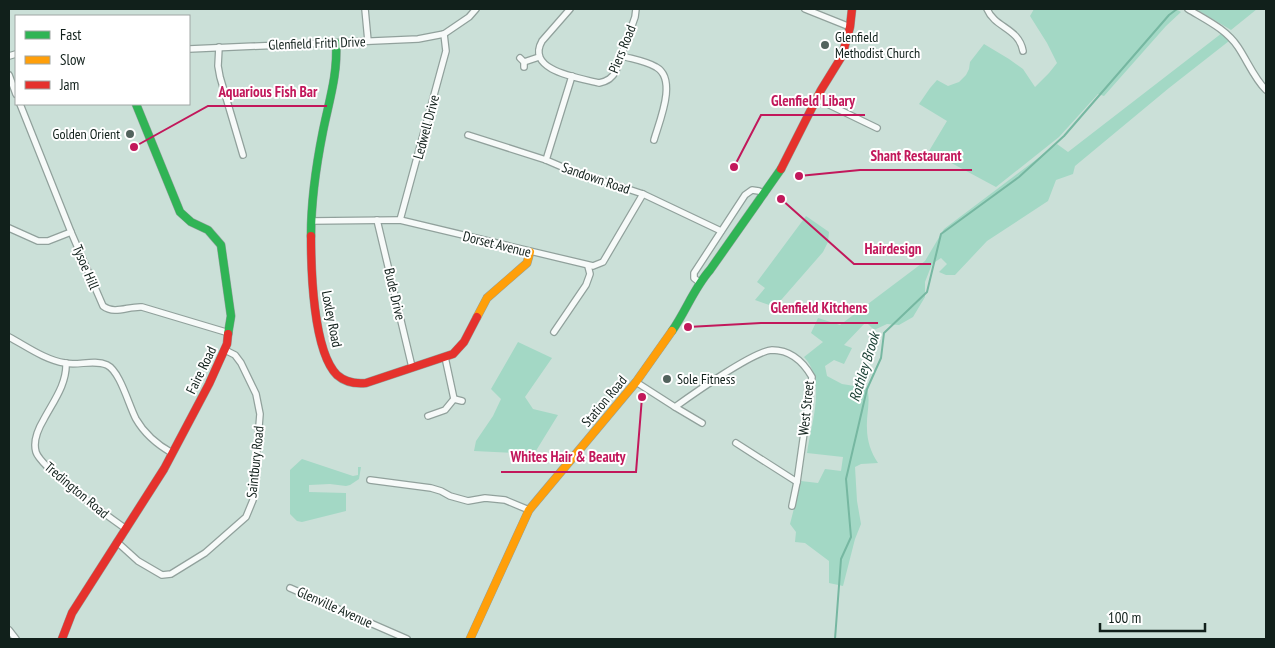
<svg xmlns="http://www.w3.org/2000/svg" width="1275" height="648" viewBox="0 0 1275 648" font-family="'PT Sans Narrow',sans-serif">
<rect width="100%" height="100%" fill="#cbe0d8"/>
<g fill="#a3d8c5">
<polygon points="1034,9 1176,9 1181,12 1166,26 1104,96 1098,94 1059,137 996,187 929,151 947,121 919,104 930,88 937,80 948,86 959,82 966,75 969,69 970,62 984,44 1009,59 1023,69 1035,87 1049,73 1057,63 1047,43 1030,16"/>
<polygon points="1196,9 1257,9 1231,30"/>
<path d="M1222,33L1229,41L1169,88L1075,166L1073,174L1056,180L1048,201L987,241L955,275H946L939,272L947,264L941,258L932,264L925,282V297L913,317L899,325L887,324L874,330L866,322L844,345L852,348L844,364L834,360L825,366L827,376L842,384L867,388C871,402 866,414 867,429C867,440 871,453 878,463L861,464L855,467L857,501L861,524L855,539L843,586L829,583V561L805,543L795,542L796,532L790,524L801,481L818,483L825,469L841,471L843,457L807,453C811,423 827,381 804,357L823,342L811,333L818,318L840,325L925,261L944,229L1057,144L1068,152Z"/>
<polygon points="806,216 829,232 828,242 823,252 775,307 755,300 765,288 757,282"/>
<polygon points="518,342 552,358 525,397 533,409 558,415 534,454 474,451 476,441 493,416 501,399 491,389"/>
<polygon points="302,459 353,476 358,475 358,467 361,467 359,479 350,485 346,486 330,484 309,485 309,492 346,493 346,511 302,522 297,521 290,514 290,470"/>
</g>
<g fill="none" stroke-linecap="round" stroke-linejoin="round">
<polyline stroke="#76b7a1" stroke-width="2" points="835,639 841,559 851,537 846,479 867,389 881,358 884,333 927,292 941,234 1019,177 1064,136 1169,15 1177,9"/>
<defs>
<g id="street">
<polyline points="365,9 368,41"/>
<path d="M570,9L542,41C525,71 580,78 599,83C608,81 612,78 616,71L635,17L636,9"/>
<polyline points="805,9 850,27"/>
<path d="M987,9C995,28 1019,28 1023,51"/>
<path d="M1188,9C1206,20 1226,29 1238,47C1248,62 1254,78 1266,90"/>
<polyline points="219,47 218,66 220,77 243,155"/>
<polyline points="189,49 418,39 444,34 469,17 476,9"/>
<polyline points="9,56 16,54"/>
<path d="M622,56C632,59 646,61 656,67C678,79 659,122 654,140"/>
<polyline points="520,58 524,62 524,67"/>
<polyline points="524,62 539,57"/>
<polyline points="9,75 16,94"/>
<polyline points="817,99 877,128"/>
<path d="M20,104L71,232L103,306C115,315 128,306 142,307L229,333"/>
<polyline points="468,135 546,160 567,169 643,194 721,231"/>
<polyline points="546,160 572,76"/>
<polyline points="377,220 412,367"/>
<polyline points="400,220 446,51 444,34"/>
<polyline points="311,221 400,220 593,266 603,262 643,194"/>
<polyline points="9,228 38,241 48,241 71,232"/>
<polyline points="699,282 694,278 694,273 745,195 752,190 759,191 764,194"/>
<polyline points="554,332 586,285 590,274 588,266"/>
<path d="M9,337C26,346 45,360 65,363C78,366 94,359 107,365C120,371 129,406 136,419C144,433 158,445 172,453"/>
<polyline points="445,357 454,399"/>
<path d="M66,363C67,384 53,402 44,419C38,429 33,442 36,452C41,468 109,517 126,529"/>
<path d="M636,382L675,407C693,394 754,351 772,350C791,350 804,363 812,377L797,482L736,443"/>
<polyline points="675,407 702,423"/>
<polyline points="428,416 445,410 454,399 462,401"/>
<polyline points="370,480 431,488 441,491 450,496 468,501 485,498 505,500 529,510"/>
<polyline points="792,506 797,482"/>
<polyline points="117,542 138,561 162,575 171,574 205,553 246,517 253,500 260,414 256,394 241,363 235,355 225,350"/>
<polyline points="290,588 407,639"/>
<polyline points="9,630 16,639"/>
</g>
<g id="fast">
<polyline points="136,104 180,212 191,222 208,230 221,245 231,316 228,334"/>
<path d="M311,236C311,200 316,166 323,131C329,101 338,74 336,43"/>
<path d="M672,331C686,311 694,288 710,270L781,169"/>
</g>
<g id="slow">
<polyline points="477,317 487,298 527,263 530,252"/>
<polyline points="470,639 529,510 636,382 672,331"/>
</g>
<g id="jam">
<polyline points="781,169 821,90 842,56 850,27 852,9"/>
<path d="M311,236C311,269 313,351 337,375C345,382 356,384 366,383L453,354L464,342L477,317"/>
<polyline points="62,639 72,613 164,469 209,384 227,344 228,334"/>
</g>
</defs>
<use href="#street" stroke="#91a19c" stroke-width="8"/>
<use href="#fast" stroke="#91a19c" stroke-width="9"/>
<use href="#slow" stroke="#91a19c" stroke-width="9"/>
<use href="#jam" stroke="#91a19c" stroke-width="9"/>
<use href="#street" stroke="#f7faf9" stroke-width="5.5"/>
<use href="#fast" stroke="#30b455" stroke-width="8"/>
<use href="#slow" stroke="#ff9f0a" stroke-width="8"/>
<use href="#jam" stroke="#e5322d" stroke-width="8"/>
</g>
<g fill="#52635d" stroke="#fff" stroke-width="2">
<circle cx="825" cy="45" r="5"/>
<circle cx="130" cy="134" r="5"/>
<circle cx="667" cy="379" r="5"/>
</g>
<g text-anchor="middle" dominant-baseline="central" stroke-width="4" stroke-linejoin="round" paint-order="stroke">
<g font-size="14" fill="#11201b" stroke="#fff" text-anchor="start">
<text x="835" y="37">Glenfield<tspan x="835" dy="16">Methodist Church</tspan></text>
<text x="120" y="134" text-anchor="end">Golden Orient</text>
<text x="677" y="379">Sole Fitness</text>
</g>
<g font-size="14" fill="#11201b" stroke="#fff">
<text transform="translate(317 43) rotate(-2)">Glenfield Frith Drive</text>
<text transform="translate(622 49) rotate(-68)">Piers Road</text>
<text transform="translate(426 127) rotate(-75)">Ledwell Drive</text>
<text transform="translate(596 178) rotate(19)">Sandown Road</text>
<text transform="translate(497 244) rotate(14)">Dorset Avenue</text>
<text transform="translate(86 267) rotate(67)">Tysoe Hill</text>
<text transform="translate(395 294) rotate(77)">Bude Drive</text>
<text transform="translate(332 319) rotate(79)">Loxley Road</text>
<text transform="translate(201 370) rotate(-64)">Faire Road</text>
<text transform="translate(604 401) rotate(-50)">Station Road</text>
<text transform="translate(806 408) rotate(-84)">West Street</text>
<text transform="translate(255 462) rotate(-84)">Saintbury Road</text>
<text transform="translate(77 490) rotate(40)">Tredington Road</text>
<text transform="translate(335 607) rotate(24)">Glenville Avenue</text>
</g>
<g font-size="15" font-style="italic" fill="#1a4034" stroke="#fff">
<text transform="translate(864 367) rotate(-73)">Rothley Brook</text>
</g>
</g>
<path fill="none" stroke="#c2185b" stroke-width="2" d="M134 147L208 106H327M734 167L761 115H865M799 176L860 170H972M781 199L854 264H931M688 327L761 323H878M642 397L636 472H501"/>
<g fill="#c2185b" stroke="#fff" stroke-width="2">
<circle cx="134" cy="147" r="5"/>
<circle cx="734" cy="167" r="5"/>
<circle cx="799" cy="176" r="5"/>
<circle cx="781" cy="199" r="5"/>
<circle cx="688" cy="327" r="5"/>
<circle cx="642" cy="397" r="5"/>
</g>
<g font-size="15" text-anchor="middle" font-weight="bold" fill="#c2185b" stroke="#fff" stroke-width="4" stroke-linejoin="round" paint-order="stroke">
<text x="268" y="97">Aquarious Fish Bar</text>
<text x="813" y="106">Glenfield Libary</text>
<text x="916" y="161">Shant Restaurant</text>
<text x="893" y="254">Hairdesign</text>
<text x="819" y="313">Glenfield Kitchens</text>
<text x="568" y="462">Whites Hair &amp; Beauty</text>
</g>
<rect width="1275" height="648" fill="none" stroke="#11201b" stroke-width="20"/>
<rect x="15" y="15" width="175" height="90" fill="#ffffff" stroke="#a0a6a4"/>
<rect x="25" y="31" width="25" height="8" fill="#30b455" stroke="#a0a6a4"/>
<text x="60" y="40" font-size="15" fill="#11201b">Fast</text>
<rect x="25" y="56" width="25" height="8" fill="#ff9f0a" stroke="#a0a6a4"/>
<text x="60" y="65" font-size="15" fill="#11201b">Slow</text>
<rect x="25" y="81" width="25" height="8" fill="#e5322d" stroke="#a0a6a4"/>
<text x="60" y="90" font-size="15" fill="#11201b">Jam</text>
<path d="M1100 623v8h105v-8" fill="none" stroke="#11201b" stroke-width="2.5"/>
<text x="1108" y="623" font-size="15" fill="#11201b" stroke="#ffffff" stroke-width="4" paint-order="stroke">100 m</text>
</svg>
